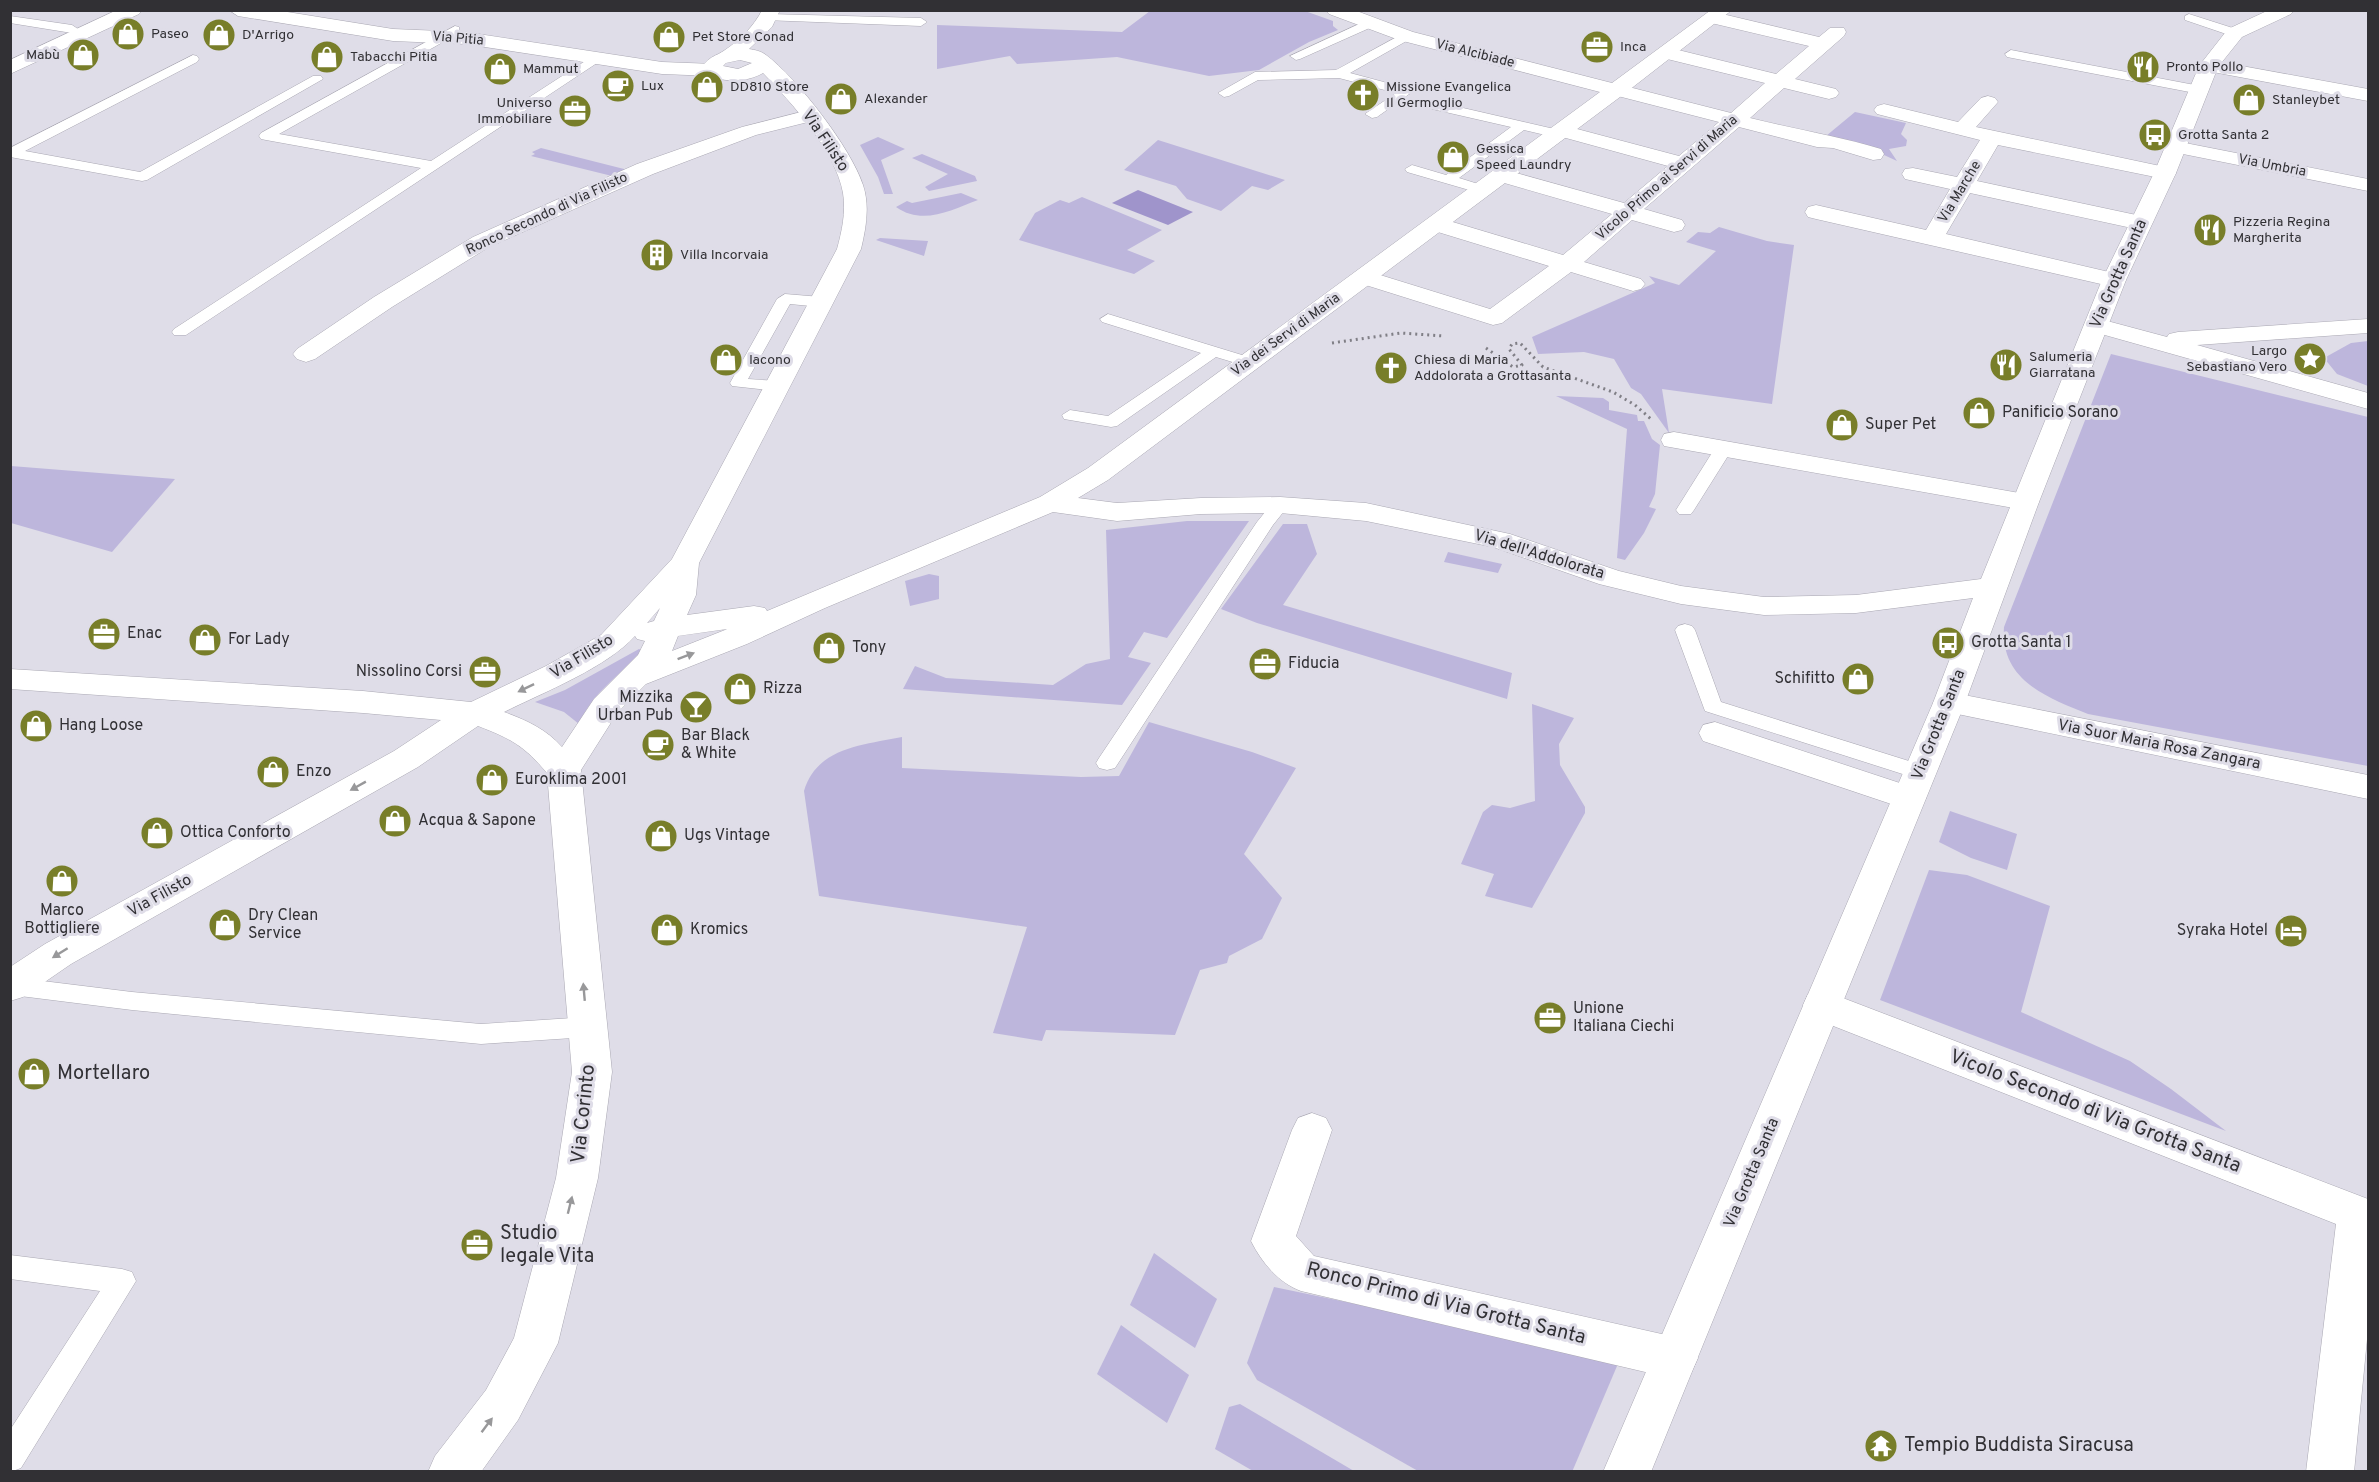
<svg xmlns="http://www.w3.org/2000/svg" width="2379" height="1482" viewBox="0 0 2379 1482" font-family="Overpass,sans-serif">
<rect width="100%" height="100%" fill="#dfdde8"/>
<g fill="#bdb6dc">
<polygon points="1305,11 1333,21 1333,26 1338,30 1309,42 1259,70 1209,76 1117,57 1017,64 1010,56 937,69 937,25 1122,32 1150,11"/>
<polygon points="1855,112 1906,123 1901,134 1907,140 1906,146 1889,149 1897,161 1871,149 1826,136"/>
<polygon points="878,137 905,149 881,160 893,194 884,194 878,177 860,145"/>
<polygon points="1158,140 1285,180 1268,190 1252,186 1221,211 1187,199 1176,186 1124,170"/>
<polygon points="541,148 628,170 612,176 531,156 535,154 532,152"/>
<polygon points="922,154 975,176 977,181 929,191 925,187 948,174 912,158"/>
<path d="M961,193L978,200C951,210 923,226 896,207L907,201L912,203Z"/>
<polygon points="1082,197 1162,230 1127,250 1155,261 1134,274 1019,240 1035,213 1060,200 1069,203"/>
<polygon points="1719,227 1767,241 1794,245 1772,404 1662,389 1669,433 1641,394 1631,388 1614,359 1584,352 1538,354 1532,337 1655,283 1649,276 1679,285 1716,251 1686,242 1698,232 1710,233"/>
<polygon points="880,238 928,241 924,256 876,240"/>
<polygon points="2368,341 2368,386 2337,374 2324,358 2351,343"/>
<path d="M2111,354L2368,417V766L2088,714C2046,697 2000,680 2004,627Z"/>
<polygon points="1556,396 1603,398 1609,402 1609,410 1637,415 1638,421 1644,421 1652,439 1660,445 1655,494 1649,507 1656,509 1644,533 1625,560 1617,558 1627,429"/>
<polygon points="11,466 175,479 112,552 11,523"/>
<polygon points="1187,521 1249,521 1167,638 1144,632 1128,657 1151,663 1122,705 903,689 915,666 946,678 1053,685 1086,664 1110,659 1106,530"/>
<polygon points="1283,524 1307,524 1317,554 1283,605 1512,673 1507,699 1257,623 1221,609"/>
<polygon points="1448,552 1502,564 1498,573 1444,562"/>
<polygon points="929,574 939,576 939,599 910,606 905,581"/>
<path d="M639,649L643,651C620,675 592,693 579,724L564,712L535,702L565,690Z"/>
<polygon points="1532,704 1574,718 1559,744 1560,765 1585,807 1585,813 1532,908 1485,896 1494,874 1461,864 1483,812 1492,805 1510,808 1535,801"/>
<path d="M1149,722L1252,752L1296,768L1244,854L1282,898L1262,939L1229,956L1227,963L1200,970L1175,1035L1046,1030L1042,1041L993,1033L1027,927L819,896L804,791C817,747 863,745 902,737V768L1081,777L1119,776Z"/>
<polygon points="1950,811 2017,834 2007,870 1971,858 1939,842"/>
<polygon points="1929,870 1967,875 2050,906 2021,1012 2130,1061 2171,1089 2226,1131 1880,1000"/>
<polygon points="1154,1253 1217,1299 1195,1348 1130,1305"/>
<polygon points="1274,1287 1620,1359 1572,1472 1418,1471 1257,1380 1247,1363"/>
<polygon points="1121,1325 1189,1375 1167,1423 1097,1374"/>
<polygon points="1240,1404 1354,1471 1253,1471 1215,1449 1229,1407"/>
</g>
<polygon fill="#9f94cb" points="1138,190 1193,212 1168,225 1112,203"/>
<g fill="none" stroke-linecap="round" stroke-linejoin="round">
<defs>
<g id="service">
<polygon points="768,14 921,18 927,22 921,26 764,20 764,16"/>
<polygon points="2189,14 2239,30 2241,33 2235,37 2185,20 2185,16"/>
<polygon points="10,16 72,25 78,29 72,33 10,23"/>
<polygon points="1370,19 1376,23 1374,26 1300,59 1296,60 1290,56"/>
<polygon points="455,26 459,27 459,33 279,134 431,161 593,56 601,56 603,59 186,335 174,335 172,332 174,329 421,168 266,140 261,139 259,136 261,133"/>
<polygon points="1406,32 1412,36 1410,39 1350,73 1410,89 1412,92 1377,117 1372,118 1365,114 1396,93 1339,78 1258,80 1229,96 1224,97 1218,93 1255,72 1336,70"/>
<polygon points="2011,50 2200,86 2206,90 2200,94 2007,57 2005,54"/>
<polygon points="193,55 197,56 199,59 197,62 25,151 140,172 313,76 321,76 323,79 147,180 142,181 10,157 10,148"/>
<polygon points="1424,99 1563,131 1565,134 1558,138 1524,130 1459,178 1488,187 1490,190 1488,193 1483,194 1407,172 1405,169 1412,165 1446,175 1511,127 1419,106 1418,103 1419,100"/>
<polygon points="785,294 821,297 829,302 821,307 790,304 748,379 777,381 785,386 777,391 732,386 730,383 777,299"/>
<polygon points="1108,314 1255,359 1257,362 1249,367 1216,357 1117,426 1111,427 1064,419 1062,415 1070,410 1108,416 1201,353 1102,322 1100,319"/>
<polygon points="1724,443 1730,444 1733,448 1694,510 1691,514 1679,514 1676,510 1715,448 1718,444"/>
<polygon points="1280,500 1286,501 1289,505 1273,525 1115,768 1107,770 1099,768 1096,763 1099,758 1257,522 1274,501"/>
<polygon points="1685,624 1692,626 1695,630 1721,702 1928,767 1931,772 1928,777 1920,779 1912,777 1705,711 1675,630 1678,626"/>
<polygon points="10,977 132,992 481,1024 588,1017 597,1020 600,1027 597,1034 588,1037 481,1044 132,1010 12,995"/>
<polygon points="10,1255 122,1269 132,1272 136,1281 21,1468 10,1472 10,1430 100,1291 10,1279"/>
</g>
<g id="minor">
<polygon points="117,10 142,10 139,14 10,74 10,60"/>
<polygon points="229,10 275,10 393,29 465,32 662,62 714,64 721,66 724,70 721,74 714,76 662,74 465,44 393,41 238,16"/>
<path d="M1714,12L1819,37L1830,28H1844L1846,32L1844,36L1795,79L1836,89L1839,93L1836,97L1829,99L1784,88L1750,118C1794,129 1837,136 1881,149L1884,154L1881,159L1873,160L1833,148L1817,147L1739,127L1644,209L1682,220L1685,225L1682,230L1674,232L1632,220L1584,262L1641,279L1645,284L1641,289L1633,291L1571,272L1502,323L1493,325L1356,282L1352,277L1356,272L1364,270L1490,309L1549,266L1428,229L1425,224L1428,219L1436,217L1563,255L1612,214L1494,180L1491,175L1494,170L1502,169L1624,203L1668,166L1555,135L1552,131L1555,127L1562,125L1679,156L1719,122L1610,94L1607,90L1610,86L1617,84L1731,113L1765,83L1659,57L1656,53L1659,49L1666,47L1776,74L1809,46L1707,22L1705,18L1707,14Z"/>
<polygon points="2209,60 2368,89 2368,101 2202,70 2199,66 2202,62"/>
<polygon points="1988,96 1995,98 1998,102 1976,127 2165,167 2173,168 2176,173 2173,178 2165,179 1998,145 1977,181 2141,216 2149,218 2152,223 2149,228 2141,230 1970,193 1946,234 2122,275 2126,280 2122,285 2114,287 1816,219 1808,217 1805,212 1808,207 1816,205 1926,230 1950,189 1905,179 1902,174 1905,169 1913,168 1957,177 1980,140 1877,114 1874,110 1877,106 1884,104 1958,122 1981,98"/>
<polygon points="809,110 816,112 819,116 816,120 756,135 653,174 489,247 392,307 315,359 306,362 297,359 293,354 297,349 374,297 473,237 637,164 742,127"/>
<polygon points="2175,141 2368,179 2368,191 2168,151 2164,147 2168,143"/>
<polygon points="2096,318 2167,337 2169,334 2178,332 2368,319 2368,333 2197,345 2368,393 2368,409 2087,330 2084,325 2087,320"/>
<polygon points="1674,432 2025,494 2035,496 2039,502 2035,508 2025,510 1664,446 1661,440 1664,434"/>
<polygon points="1949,692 2368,775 2368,799 1938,710 1933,703 1938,696"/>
<polygon points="1715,722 1921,790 1926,798 1921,806 1909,810 1703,741 1699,733 1703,725"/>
<polygon points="1822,990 2368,1199 2368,1329 2354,1472 2306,1472 2336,1224 1808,1016 1803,1005 1808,994"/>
<path d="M1312,1113L1326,1118L1332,1130L1296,1236L1314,1256L1675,1337L1691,1343L1698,1358L1691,1373L1675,1379L1301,1291C1279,1283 1262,1263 1251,1241L1292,1130L1298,1118Z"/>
</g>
<path id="tertiary" d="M762,10H780L772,27L749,49C755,50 761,51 766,55C797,78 851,148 863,185C870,206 866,228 861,249L699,563L696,595L687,615L754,606L765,608L767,611L1040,497L1088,468L1600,92L1399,40L1329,14L1326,10H1354L1413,32L1612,83L1711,10H1732L1624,94L1108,480L1078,498L1117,503L1201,498L1280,497L1366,503L1510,534L1619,571L1681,586L1764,597L1856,595L1981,579L2102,280L2154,173L2199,66L2228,29L2269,10H2294L2291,14L2242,37L2218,67L2176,173L2126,280L2039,502L1965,703L1651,1472H1603L1933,703L1973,598L1856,613L1764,615L1681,604L1599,584L1493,547L1366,521L1280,513L1201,514L1117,521L1053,512L825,608L747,644L646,684L617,713L581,770L612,1072L598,1178L558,1343L518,1420L481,1472H428L435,1456L486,1390L514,1338L556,1178L572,1072L547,773C524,746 512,739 478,726L418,767L71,964L23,997L10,1001V967L45,944L394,751L441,720L363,713L10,689V669L363,691L471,702L546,666L601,635L672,559L837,249C842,231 846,212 843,193C836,152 792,103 763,73C746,83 715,85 702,67C711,55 715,57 725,50C739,41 755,25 762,10ZM740,60L752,63L738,69L723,66L726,63ZM660,608L654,621L647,623ZM727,629L725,630L672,651L678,636ZM635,636L637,639L645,641L638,655L594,699L562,747C546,729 526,720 504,712C544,692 606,668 635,636Z"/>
</defs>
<use href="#service" stroke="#aaa8b3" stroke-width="1"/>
<use href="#minor" stroke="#aaa8b3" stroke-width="1"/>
<use href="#tertiary" stroke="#aaa8b3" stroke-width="1"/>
<g stroke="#807f86" stroke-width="3" stroke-dasharray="2 4" stroke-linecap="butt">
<polyline points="1332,343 1401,333 1444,336"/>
<polyline points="1486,348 1513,367 1522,365 1509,349 1512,344 1520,343 1543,367 1613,392 1635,405 1651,419"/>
</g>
<use href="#service" fill="#fff" fill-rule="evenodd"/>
<use href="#minor" fill="#fff" fill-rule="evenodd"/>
<use href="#tertiary" fill="#fff" fill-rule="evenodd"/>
</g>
<defs><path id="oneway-solid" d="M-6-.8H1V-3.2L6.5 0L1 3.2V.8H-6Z" transform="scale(1.5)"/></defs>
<g fill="#98989a">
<use href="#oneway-solid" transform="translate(686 656) rotate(-21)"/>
<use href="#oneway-solid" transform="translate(526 688) rotate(154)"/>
<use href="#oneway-solid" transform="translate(358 786) rotate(151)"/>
<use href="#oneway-solid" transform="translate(60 953) rotate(148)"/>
<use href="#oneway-solid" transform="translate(584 992) rotate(-95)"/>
<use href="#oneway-solid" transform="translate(570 1205) rotate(-76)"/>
<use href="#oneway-solid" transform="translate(487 1425) rotate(-53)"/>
</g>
<defs>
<symbol id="shop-disc" viewBox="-11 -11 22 22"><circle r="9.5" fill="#787e29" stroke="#dfdde8"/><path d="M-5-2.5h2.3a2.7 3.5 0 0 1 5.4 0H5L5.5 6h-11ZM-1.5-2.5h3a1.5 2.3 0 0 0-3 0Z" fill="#fff"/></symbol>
<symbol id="office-disc" viewBox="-11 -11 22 22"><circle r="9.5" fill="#787e29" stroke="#dfdde8"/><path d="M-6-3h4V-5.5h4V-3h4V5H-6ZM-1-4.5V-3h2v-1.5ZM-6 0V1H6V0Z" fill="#fff"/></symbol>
<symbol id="restaurant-disc" viewBox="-11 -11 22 22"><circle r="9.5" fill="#787e29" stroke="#dfdde8"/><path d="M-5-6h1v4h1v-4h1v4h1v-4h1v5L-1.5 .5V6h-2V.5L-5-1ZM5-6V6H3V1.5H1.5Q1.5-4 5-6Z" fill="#fff"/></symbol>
<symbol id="cafe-disc" viewBox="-11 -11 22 22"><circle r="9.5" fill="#787e29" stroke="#dfdde8"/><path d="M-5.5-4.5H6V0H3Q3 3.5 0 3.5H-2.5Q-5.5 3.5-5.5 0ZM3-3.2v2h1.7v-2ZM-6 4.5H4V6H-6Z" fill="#fff"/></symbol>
<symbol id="church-disc" viewBox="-11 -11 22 22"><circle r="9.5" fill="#787e29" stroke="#dfdde8"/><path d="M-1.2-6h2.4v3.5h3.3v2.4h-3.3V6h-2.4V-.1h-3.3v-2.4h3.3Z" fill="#fff"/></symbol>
<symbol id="bus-disc" viewBox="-11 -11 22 22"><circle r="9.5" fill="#787e29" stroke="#dfdde8"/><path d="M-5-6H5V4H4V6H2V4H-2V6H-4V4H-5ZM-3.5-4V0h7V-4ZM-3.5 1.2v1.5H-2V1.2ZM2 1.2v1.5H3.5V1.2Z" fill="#fff"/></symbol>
<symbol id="building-disc" viewBox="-11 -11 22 22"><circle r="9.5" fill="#787e29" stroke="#dfdde8"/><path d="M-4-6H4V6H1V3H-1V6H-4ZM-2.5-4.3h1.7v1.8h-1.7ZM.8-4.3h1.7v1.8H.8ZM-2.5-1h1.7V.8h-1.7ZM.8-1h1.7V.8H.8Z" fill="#fff"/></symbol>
<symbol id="sight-disc" viewBox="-11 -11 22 22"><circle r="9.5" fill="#787e29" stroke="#dfdde8"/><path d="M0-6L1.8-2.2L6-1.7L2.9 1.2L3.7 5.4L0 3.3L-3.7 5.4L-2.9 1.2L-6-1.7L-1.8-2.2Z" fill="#fff"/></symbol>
<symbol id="bar-disc" viewBox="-11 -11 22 22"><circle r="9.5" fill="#787e29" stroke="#dfdde8"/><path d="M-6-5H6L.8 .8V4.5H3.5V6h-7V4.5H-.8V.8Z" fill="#fff"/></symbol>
<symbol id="hotel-disc" viewBox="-11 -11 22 22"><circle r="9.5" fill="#787e29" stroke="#dfdde8"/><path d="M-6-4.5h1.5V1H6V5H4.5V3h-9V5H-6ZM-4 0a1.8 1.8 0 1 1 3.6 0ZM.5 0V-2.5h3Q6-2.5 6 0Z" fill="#fff"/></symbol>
<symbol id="temple-disc" viewBox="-11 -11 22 22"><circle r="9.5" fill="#787e29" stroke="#dfdde8"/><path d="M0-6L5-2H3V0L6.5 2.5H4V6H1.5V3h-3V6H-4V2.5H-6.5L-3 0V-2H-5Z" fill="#fff"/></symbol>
</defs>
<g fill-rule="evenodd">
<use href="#shop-disc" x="109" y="15" width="38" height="38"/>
<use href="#shop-disc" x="200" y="16" width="38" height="38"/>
<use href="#shop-disc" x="650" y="18" width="38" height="38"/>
<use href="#office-disc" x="1578" y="28" width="38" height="38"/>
<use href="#shop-disc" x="64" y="36" width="38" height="38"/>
<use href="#shop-disc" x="308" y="38" width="38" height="38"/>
<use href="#restaurant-disc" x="2124" y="48" width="38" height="38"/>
<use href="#shop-disc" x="481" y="50" width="38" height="38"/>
<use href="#cafe-disc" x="599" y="67" width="38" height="38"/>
<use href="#shop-disc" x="688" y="68" width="38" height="38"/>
<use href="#church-disc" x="1344" y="76" width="38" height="38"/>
<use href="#shop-disc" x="822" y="80" width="38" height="38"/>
<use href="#shop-disc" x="2230" y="81" width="38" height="38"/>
<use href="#office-disc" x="556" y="92" width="38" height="38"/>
<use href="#bus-disc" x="2136" y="116" width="38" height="38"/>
<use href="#shop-disc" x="1434" y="138" width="38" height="38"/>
<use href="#restaurant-disc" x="2191" y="211" width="38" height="38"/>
<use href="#building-disc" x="638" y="236" width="38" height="38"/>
<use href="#sight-disc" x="2291" y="340" width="38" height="38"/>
<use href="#shop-disc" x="707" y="341" width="38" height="38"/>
<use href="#restaurant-disc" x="1987" y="346" width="38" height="38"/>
<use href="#church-disc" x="1372" y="349" width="38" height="38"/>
<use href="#shop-disc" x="1960" y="394" width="38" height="38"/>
<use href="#shop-disc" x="1823" y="406" width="38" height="38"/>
<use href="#office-disc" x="85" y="615" width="38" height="38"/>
<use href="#shop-disc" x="186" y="621" width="38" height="38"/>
<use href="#bus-disc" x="1929" y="624" width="38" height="38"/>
<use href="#shop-disc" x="810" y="629" width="38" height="38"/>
<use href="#office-disc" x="1246" y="645" width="38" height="38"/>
<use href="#office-disc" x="466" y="653" width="38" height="38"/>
<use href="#shop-disc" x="1839" y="660" width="38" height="38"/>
<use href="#shop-disc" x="721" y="670" width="38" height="38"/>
<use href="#bar-disc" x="677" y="688" width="38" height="38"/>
<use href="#shop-disc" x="17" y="707" width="38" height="38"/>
<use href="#cafe-disc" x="639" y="726" width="38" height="38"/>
<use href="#shop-disc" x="254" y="753" width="38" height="38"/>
<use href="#shop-disc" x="473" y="761" width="38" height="38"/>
<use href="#shop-disc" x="376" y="802" width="38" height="38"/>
<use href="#shop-disc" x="138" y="814" width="38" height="38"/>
<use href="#shop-disc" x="642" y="817" width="38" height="38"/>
<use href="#shop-disc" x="43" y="862" width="38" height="38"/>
<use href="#shop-disc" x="206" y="906" width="38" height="38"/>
<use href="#shop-disc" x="648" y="911" width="38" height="38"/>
<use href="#hotel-disc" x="2272" y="912" width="38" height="38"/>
<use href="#office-disc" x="1531" y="999" width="38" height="38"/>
<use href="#shop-disc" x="15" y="1055" width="38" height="38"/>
<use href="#office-disc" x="458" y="1226" width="38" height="38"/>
<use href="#temple-disc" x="1862" y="1427" width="38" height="38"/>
</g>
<g text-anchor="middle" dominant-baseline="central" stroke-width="6" stroke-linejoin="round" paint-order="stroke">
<g font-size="14" fill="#313034" stroke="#dfdde8" text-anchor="start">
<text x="151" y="34">Paseo</text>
<text x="242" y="35">D'Arrigo</text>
<text x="692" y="37">Pet Store Conad</text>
<text x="1620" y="47">Inca</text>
<text x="60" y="55" text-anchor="end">Mabù</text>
<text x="350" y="57">Tabacchi Pitia</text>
<text x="2166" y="67">Pronto Pollo</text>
<text x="523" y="69">Mammut</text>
<text x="641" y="86">Lux</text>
<text x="730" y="87">DD810 Store</text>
<text x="1386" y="87">Missione Evangelica<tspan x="1386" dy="16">Il Germoglio</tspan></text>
<text x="864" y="99">Alexander</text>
<text x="2272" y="100">Stanleybet</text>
<text x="552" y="103" text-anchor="end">Universo<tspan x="552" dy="16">Immobiliare</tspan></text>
<text x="2178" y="135">Grotta Santa 2</text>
<text x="1476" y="149">Gessica<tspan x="1476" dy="16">Speed Laundry</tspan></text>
<text x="2233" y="222">Pizzeria Regina<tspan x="2233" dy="16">Margherita</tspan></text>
<text x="680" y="255">Villa Incorvaia</text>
<text x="2287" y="351" text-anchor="end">Largo<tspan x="2287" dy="16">Sebastiano Vero</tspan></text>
<text x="2029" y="357">Salumeria<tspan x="2029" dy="16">Giarratana</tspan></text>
<text x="749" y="360">Iacono</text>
<text x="1414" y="360">Chiesa di Maria<tspan x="1414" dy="16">Addolorata a Grottasanta</tspan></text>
</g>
<g font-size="14" fill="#313034" stroke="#dfdde8">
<text transform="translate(458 39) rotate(5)">Via Pitia</text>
<text transform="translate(1475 54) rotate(14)">Via Alcibiade</text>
<text transform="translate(2272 166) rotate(11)">Via Umbria</text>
<text transform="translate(1667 178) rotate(-41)">Vicolo Primo ai Servi di Maria</text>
<text transform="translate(1960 192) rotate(-59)">Via Marche</text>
<text transform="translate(547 214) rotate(-25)">Ronco Secondo di Via Filisto</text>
<text transform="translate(1286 335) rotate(-36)">Via dei Servi di Maria</text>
</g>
<g font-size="16" fill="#313034" stroke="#dfdde8">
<text transform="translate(825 141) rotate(56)">Via Filisto</text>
<text transform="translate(2119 274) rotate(-66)">Via Grotta Santa</text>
<text transform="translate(1539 555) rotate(17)">Via dell'Addolorata</text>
<text transform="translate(582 657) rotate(-31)">Via Filisto</text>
<text transform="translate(1939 725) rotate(-68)">Via Grotta Santa</text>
<text transform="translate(2159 745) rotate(11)">Via Suor Maria Rosa Zangara</text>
<text transform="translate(160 896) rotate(-29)">Via Filisto</text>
<text transform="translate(1752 1173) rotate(-67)">Via Grotta Santa</text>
</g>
<g font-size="16" fill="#313034" stroke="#dfdde8" text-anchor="start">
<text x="2002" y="413">Panificio Sorano</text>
<text x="1865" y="425">Super Pet</text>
<text x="127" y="634">Enac</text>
<text x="228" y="640">For Lady</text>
<text x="1971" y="643">Grotta Santa 1</text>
<text x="852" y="648">Tony</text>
<text x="1288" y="664">Fiducia</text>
<text x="462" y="672" text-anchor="end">Nissolino Corsi</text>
<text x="1835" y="679" text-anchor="end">Schifitto</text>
<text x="763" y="689">Rizza</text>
<text x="673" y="698" text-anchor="end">Mizzika<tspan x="673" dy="18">Urban Pub</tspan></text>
<text x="59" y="726">Hang Loose</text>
<text x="681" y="736">Bar Black<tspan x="681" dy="18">&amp; White</tspan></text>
<text x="296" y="772">Enzo</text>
<text x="515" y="780">Euroklima 2001</text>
<text x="418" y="821">Acqua &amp; Sapone</text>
<text x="180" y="833">Ottica Conforto</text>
<text x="684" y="836">Ugs Vintage</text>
<text x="62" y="911" text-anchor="middle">Marco<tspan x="62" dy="18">Bottigliere</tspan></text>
<text x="248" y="916">Dry Clean<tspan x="248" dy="18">Service</tspan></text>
<text x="690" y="930">Kromics</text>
<text x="2268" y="931" text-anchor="end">Syraka Hotel</text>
<text x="1573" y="1009">Unione<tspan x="1573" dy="18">Italiana Ciechi</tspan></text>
</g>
<g font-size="20" fill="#313034" stroke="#dfdde8" text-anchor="start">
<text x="57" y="1074">Mortellaro</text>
<text x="500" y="1234">Studio<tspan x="500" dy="23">legale Vita</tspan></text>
<text x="1904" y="1446">Tempio Buddista Siracusa</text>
</g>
<g font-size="20" fill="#313034" stroke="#dfdde8">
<text transform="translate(2095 1112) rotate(21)">Vicolo Secondo di Via Grotta Santa</text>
<text transform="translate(584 1114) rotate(-84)">Via Corinto</text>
<text transform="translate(1446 1304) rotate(14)">Ronco Primo di Via Grotta Santa</text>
</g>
</g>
<rect width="2379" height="1482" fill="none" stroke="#313034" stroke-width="24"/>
</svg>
